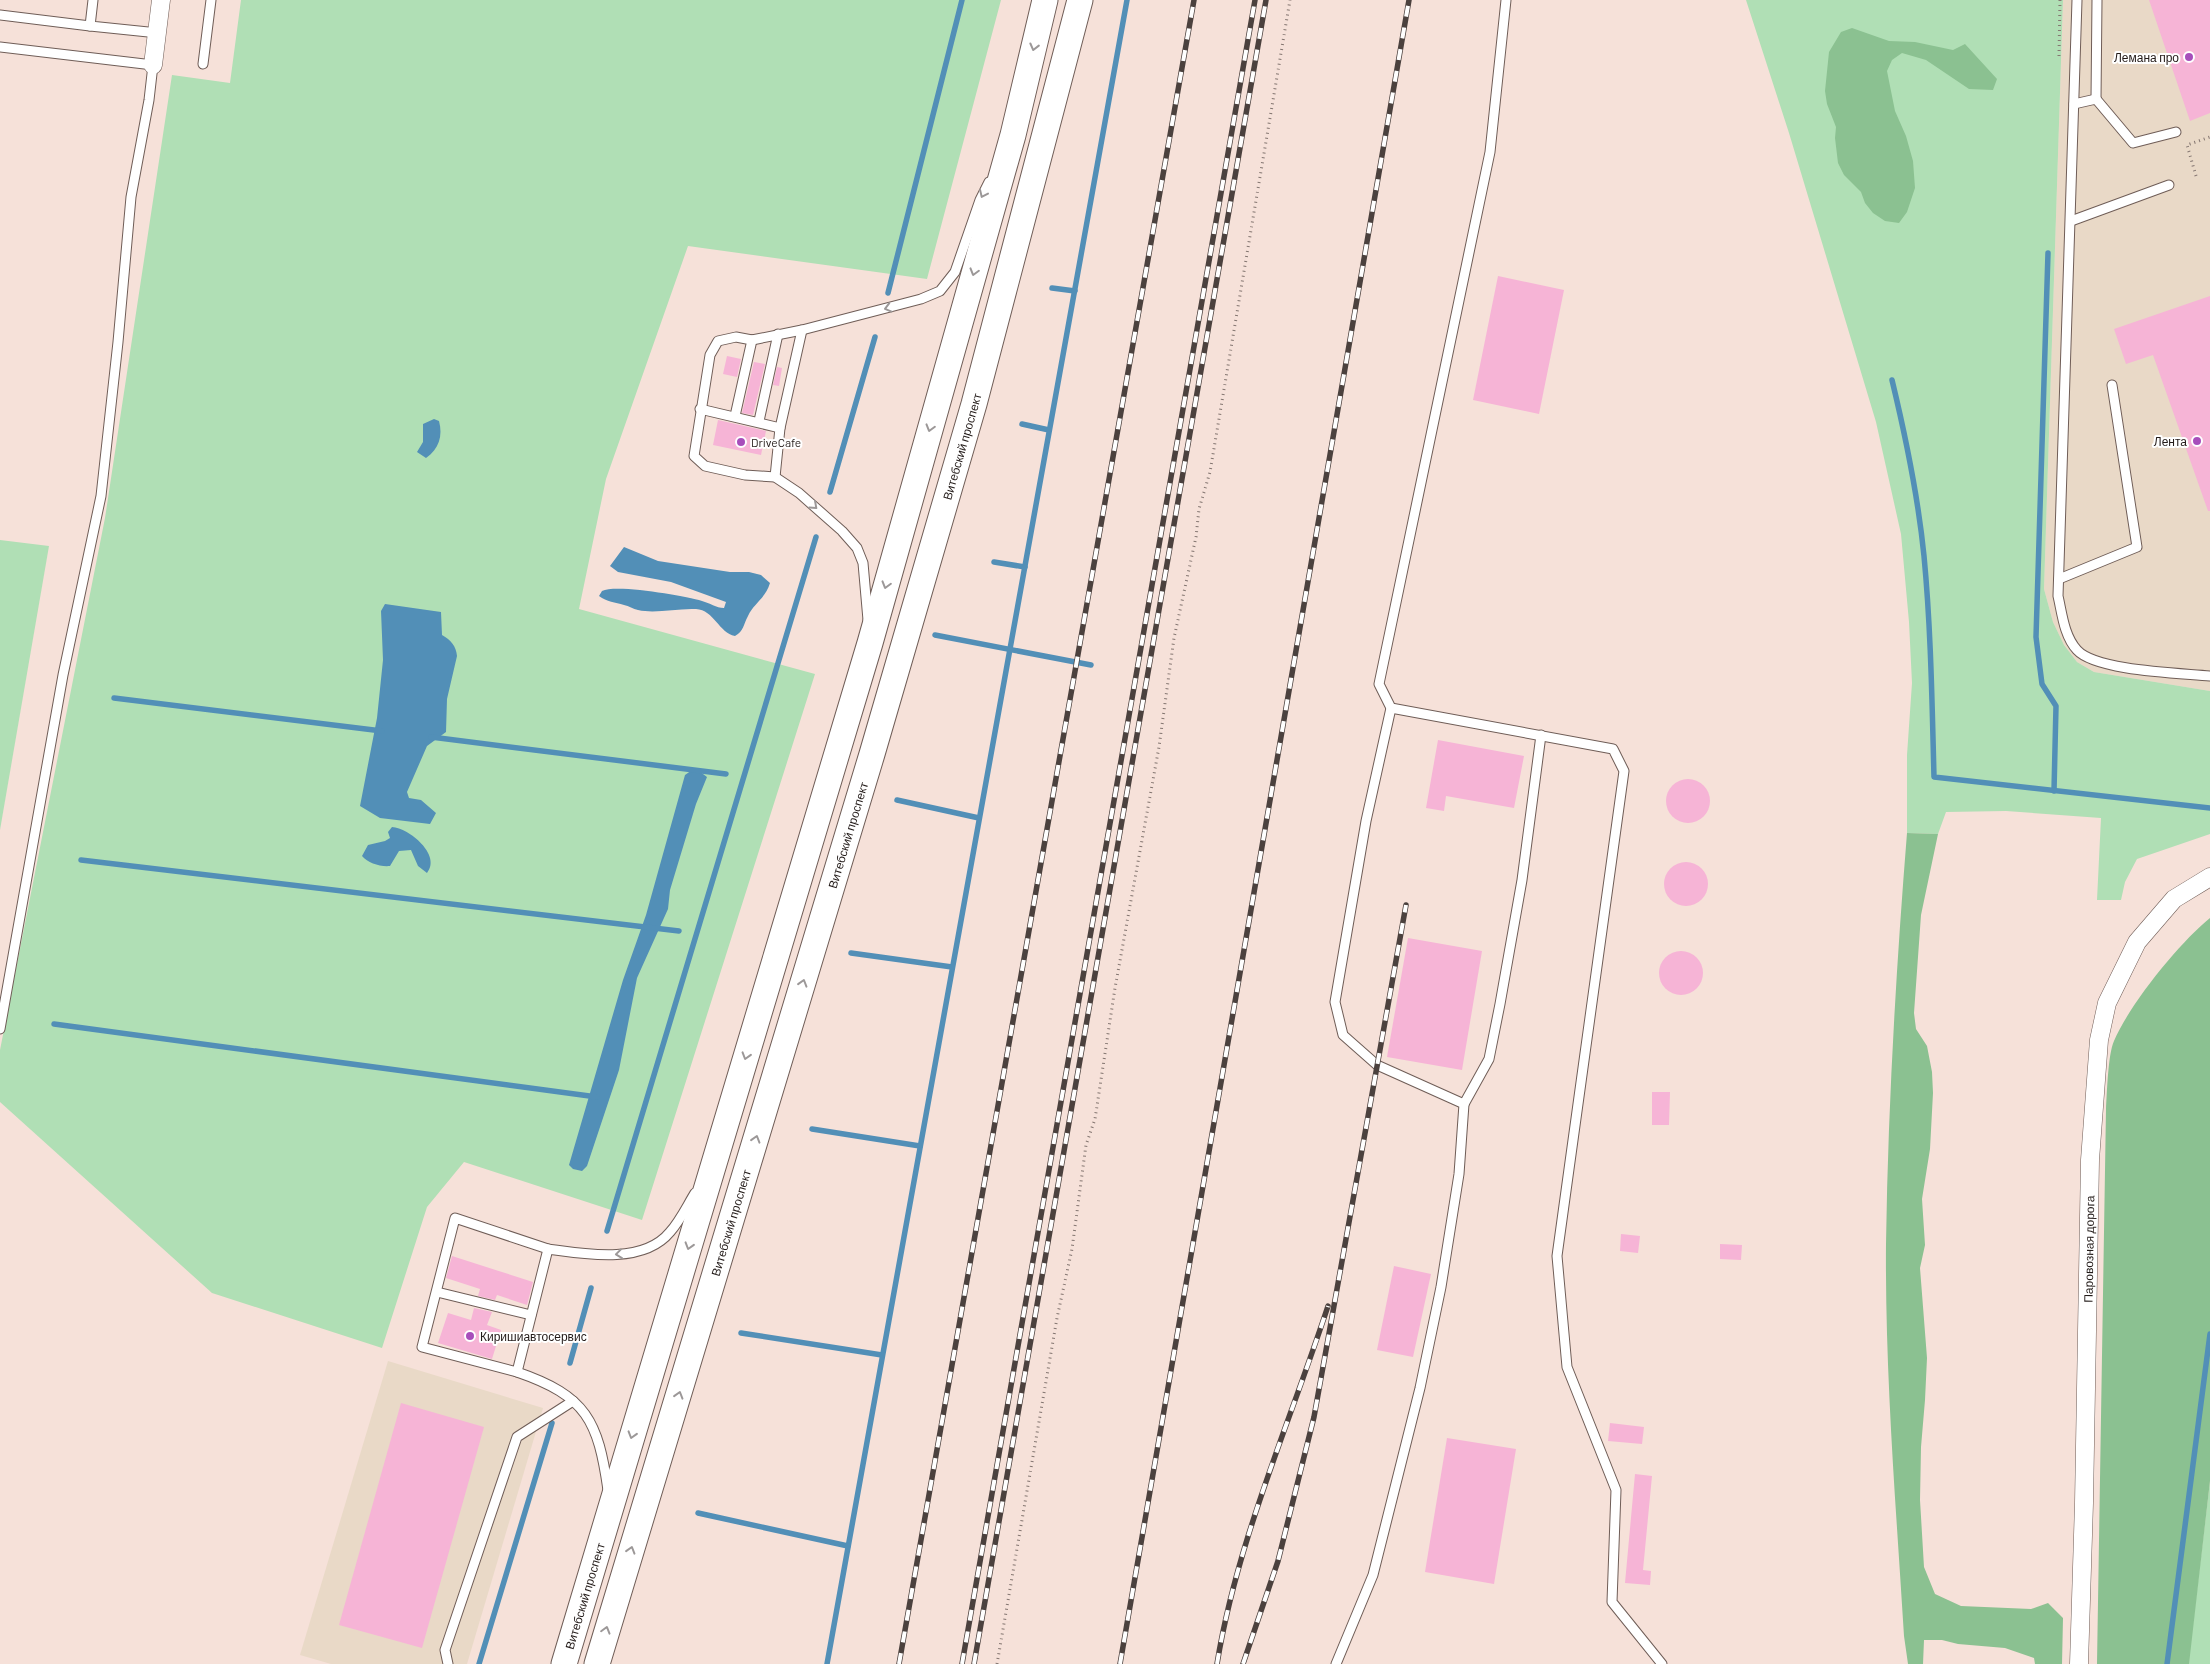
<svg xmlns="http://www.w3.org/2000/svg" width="2210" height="1664" viewBox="0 0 2210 1664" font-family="Barlow,sans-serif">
<rect width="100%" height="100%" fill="#f6e1d9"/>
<g fill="#e9d9c7">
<polygon points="2063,0 2210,0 2210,691 2094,672 2077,662 2064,645 2053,622 2044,589"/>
<polygon points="388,1361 543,1408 467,1664 331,1664 300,1655"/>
</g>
<g fill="#b0dfb5">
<polygon points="241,0 1001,0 927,279 688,246 606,479 579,609 815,674 642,1220 464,1162 427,1207 382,1348 212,1293 0,1102 0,1050 105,518 172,75 230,83"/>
<polygon points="1746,0 2063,0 2044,589 2053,622 2064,645 2077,662 2094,672 2210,691 2210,834 2137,859 2125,882 2121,900 2097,900 2101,818 2006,811 1946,812 1938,834 1907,833 1907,755 1912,683 1909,622 1901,534 1876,422 1789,133"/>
<polygon points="0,540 49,546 0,830"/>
<polygon points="2210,1481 2210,1664 2189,1664 2189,1657"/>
</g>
<g fill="#8bc191">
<polygon points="1852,28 1889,41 1915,42 1953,50 1965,44 1997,79 1993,90 1969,89 1926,60 1902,53 1892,60 1887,71 1895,111 1906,136 1913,161 1915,188 1907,212 1899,223 1885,221 1873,213 1865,203 1861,192 1844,175 1838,163 1835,138 1836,127 1827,104 1825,91 1829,52 1841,32"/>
<path d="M1907,833L1938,834L1921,915L1914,1013L1916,1029L1927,1046L1932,1072L1933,1093L1930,1149L1922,1199L1925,1245L1920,1268L1927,1358L1925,1400L1921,1447L1920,1500L1924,1567L1935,1594L1961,1606L2031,1609L2048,1603L2063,1618L2062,1664H2035L2034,1658L2005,1648L1958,1644L1942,1640H1924L1923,1664H1908L1904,1636C1896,1506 1885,1375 1886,1244C1888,1107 1896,970 1907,833Z"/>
<path d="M2210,918V1481L2189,1664H2097L2106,1109C2107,1093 2108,1054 2114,1041C2129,1005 2180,942 2210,918Z"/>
</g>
<g fill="#528fb7">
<path d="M434,419L439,421C443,436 439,449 426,458L417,452L423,442V424Z"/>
<path d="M624,547L658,561L730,572H749L761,575L770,583C765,599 754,603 748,616C743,625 744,631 735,636C719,633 714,610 696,609C677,608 656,614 638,610C633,609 629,606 624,605C615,602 607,602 599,596L602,591C617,584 684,596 702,601C710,603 716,608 724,608L726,602L671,582L618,572L610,566Z"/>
<path d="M385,604L441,612L442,635C451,640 456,646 457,656L447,699L446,732L427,746L407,792L409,798L421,800L436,813L430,824L380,818L360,806L377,718L383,660L381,611Z"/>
<polygon points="695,768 707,777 696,804 670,890 668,909 637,978 619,1070 587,1166 582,1171 573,1169 569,1165 623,980 646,915 685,775"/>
<path d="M392,827C409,828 442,855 427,873L418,866L411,850L399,851L390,866C380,867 368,863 362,856L368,845L385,841L390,838L388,832Z"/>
</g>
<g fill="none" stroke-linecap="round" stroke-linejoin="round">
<g stroke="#528fb7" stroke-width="5.5">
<polyline points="2048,253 2036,637 2042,684 2056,706 2054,791"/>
<polyline points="1052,288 1075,291"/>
<polyline points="888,293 962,0"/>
<path d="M1892,380C1906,438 1918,496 1924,556C1931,629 1932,703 1934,777L2210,808"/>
<polyline points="1022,424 1049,430"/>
<polyline points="830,492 875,337"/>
<polyline points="994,562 1025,567"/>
<polyline points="935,635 1091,665"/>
<polyline points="114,698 382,731"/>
<polyline points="431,737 726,774"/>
<polyline points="897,800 979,818"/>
<polyline points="81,860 679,931"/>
<polyline points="851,953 952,967"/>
<polyline points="54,1024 597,1097"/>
<polyline points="812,1129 920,1146"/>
<polyline points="607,1231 816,537"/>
<polyline points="741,1333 882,1355"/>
<polyline points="570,1363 591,1288"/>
<polyline points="698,1513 848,1546"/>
<polyline points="479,1664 552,1423"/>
<polyline points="827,1664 1127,0"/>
<polyline points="2167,1664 2210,1334"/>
</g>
</g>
<g fill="#f6b4d6">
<polygon points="2149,0 2210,0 2210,113 2190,121"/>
<polygon points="1498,276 1564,290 1539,414 1473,400"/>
<polygon points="2210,296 2210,511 2208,511 2153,355 2126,364 2114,329"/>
<polygon points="727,356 741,359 737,377 723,374"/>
<polygon points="754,362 765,364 753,415 742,413"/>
<polygon points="777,367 782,368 779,386 773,385"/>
<polygon points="718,420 766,431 761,455 713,445"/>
<polygon points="1438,740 1524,756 1514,808 1446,796 1444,811 1426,808"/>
<circle cx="1688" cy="801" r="22"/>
<circle cx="1686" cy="884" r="22"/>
<polygon points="1408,938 1482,951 1462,1070 1387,1057"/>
<circle cx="1681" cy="973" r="22"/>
<polygon points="1652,1092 1670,1092 1669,1125 1652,1125"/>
<polygon points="1621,1234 1640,1236 1638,1253 1620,1251"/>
<polygon points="1720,1244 1742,1245 1741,1260 1720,1259"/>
<polygon points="452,1256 533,1282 527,1305 497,1295 495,1300 478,1296 480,1289 446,1278"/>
<polygon points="1394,1266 1431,1274 1413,1357 1377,1350"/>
<polygon points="474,1308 492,1312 487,1325 501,1330 492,1359 438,1343 448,1313 471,1320"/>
<polygon points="401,1403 484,1427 422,1648 339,1625"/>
<polygon points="1610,1423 1644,1427 1642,1444 1608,1441"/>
<polygon points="1447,1438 1516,1449 1494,1584 1425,1572"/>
<polygon points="1635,1474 1652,1476 1643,1570 1651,1571 1650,1585 1625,1583"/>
</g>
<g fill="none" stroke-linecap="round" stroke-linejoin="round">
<defs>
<g id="service">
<polyline points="93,0 90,26 158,33"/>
<polyline points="1506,0 1490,152 1379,684 1391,708 1613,749 1624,771 1557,1256 1567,1367 1616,1490 1612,1602 1662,1664"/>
<path d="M2077,0L2058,596C2062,613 2064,636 2077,650C2096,671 2180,673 2210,676"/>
<polyline points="0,15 90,26"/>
<polyline points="0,47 153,65 149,100 131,197 118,342 101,496 63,675 0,1029"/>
<polyline points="203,64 211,0"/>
<polyline points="2096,99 2097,0"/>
<polyline points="2074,104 2096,99 2133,143 2176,132"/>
<polyline points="2071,221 2169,185"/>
<polyline points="700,409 780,428"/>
<polyline points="735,416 752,340"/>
<polyline points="759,421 778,334"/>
<polyline points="775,477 780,428 802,330"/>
<polyline points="2059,579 2137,547 2112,385"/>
<polyline points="868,620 863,563 857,548 842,531 799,493 775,477 745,475 705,466 694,456 710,355 718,341 736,337 752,340 802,330 921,299 940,291 955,272 980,200 989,182"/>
<polyline points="1464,1104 1489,1059 1500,1004 1522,880 1541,735"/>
<polygon points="455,1218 548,1249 517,1372 422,1347"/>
<path d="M548,1249C584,1254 643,1265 670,1232C680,1221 687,1206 695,1193"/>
<polyline points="437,1292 531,1315"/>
<path d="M517,1372C587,1396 598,1421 608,1490"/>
<polyline points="448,1664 445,1650 517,1437 573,1401"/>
<polyline points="1336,1664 1373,1575 1420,1388 1441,1287 1459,1174 1464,1104 1377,1065 1343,1035 1335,1002 1366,821 1391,708"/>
</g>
<g id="minor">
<polyline points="153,65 161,0"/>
<path id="s1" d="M2079,1664L2084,1503L2090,1160L2099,1040L2107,1003L2137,942L2174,899L2210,877"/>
</g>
<g id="secondary">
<path id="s2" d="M564,1664L870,643L1013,135L1045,0"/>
<path id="s3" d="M597,1664L872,754L974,404L1080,0"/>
</g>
</defs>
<use href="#service" stroke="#6f5d57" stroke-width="11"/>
<use href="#minor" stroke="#6f5d57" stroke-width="19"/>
<use href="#secondary" stroke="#6f5d57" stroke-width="27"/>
<g stroke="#847671" stroke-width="3" stroke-dasharray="1 4" stroke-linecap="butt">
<polyline points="2060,0 2059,56 2061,59"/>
<polyline points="2196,176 2187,145 2210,137"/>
<polyline points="997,1664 1057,1318 1072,1249 1086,1145 1095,1119 1115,988 1159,747 1174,638 1196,537 1199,509 1210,472 1290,0"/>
</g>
<use href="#service" stroke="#fff" stroke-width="9"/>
<use href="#minor" stroke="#fff" stroke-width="18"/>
<use href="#secondary" stroke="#fff" stroke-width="25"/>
<defs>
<g id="rail">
<polyline points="899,1664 1194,0"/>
<polyline points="962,1664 1255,0"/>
<polyline points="974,1664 1266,0"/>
<polyline points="1120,1664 1409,0"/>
<path d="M1217,1664C1237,1541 1289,1425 1328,1306"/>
<polyline points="1243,1664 1278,1561 1314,1417 1406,905"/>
</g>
</defs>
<use href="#rail" stroke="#4b413e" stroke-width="5.5"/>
<use href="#rail" stroke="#fff" stroke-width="4" stroke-dasharray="11" stroke-linecap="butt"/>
</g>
<defs><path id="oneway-chevron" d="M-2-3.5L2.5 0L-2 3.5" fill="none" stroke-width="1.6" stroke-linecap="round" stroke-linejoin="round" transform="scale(1.25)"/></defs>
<g stroke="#9c9898">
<use href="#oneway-chevron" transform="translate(1034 47) rotate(104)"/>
<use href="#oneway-chevron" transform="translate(983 194) rotate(115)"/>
<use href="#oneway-chevron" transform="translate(974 272) rotate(106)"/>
<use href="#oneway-chevron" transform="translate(888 308) rotate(165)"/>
<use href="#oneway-chevron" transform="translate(930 428) rotate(106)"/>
<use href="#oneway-chevron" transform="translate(814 506) rotate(42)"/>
<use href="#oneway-chevron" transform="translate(886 585) rotate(106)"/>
<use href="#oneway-chevron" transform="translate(803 983) rotate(-73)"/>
<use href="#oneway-chevron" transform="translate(746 1056) rotate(107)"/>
<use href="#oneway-chevron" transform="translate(756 1139) rotate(-73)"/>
<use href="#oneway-chevron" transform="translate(689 1246) rotate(107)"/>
<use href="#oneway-chevron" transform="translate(619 1254) rotate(173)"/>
<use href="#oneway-chevron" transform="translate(679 1395) rotate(-73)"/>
<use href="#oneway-chevron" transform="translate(632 1435) rotate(107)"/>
<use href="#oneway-chevron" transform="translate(631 1550) rotate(-73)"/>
<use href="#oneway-chevron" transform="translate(606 1630) rotate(-74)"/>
</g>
<g fill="#a74ebb" stroke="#fff" stroke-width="2">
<circle cx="2189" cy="57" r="5"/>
<circle cx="2197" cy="441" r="5"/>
<circle cx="741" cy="442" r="5"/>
<circle cx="470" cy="1336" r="5"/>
</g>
<g text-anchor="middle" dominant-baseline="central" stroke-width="4" stroke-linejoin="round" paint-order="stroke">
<g font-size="12" fill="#231b19" stroke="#fff" text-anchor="end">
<text x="2179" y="57">Лемана про</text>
<text x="2187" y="441">Лента</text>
<text x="751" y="442" text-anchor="start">DriveCafe</text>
<text x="480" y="1336" text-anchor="start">Киришиавтосервис</text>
</g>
<g font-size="12" fill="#231b19" stroke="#fff">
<text stroke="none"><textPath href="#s3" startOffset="1271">Витебский проспект</textPath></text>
<text stroke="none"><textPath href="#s3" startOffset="866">Витебский проспект</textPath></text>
<text stroke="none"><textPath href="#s3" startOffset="461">Витебский проспект</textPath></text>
<text stroke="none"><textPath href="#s1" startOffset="415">Паровозная дорога</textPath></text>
<text stroke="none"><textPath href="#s2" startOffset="71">Витебский проспект</textPath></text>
</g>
</g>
</svg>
